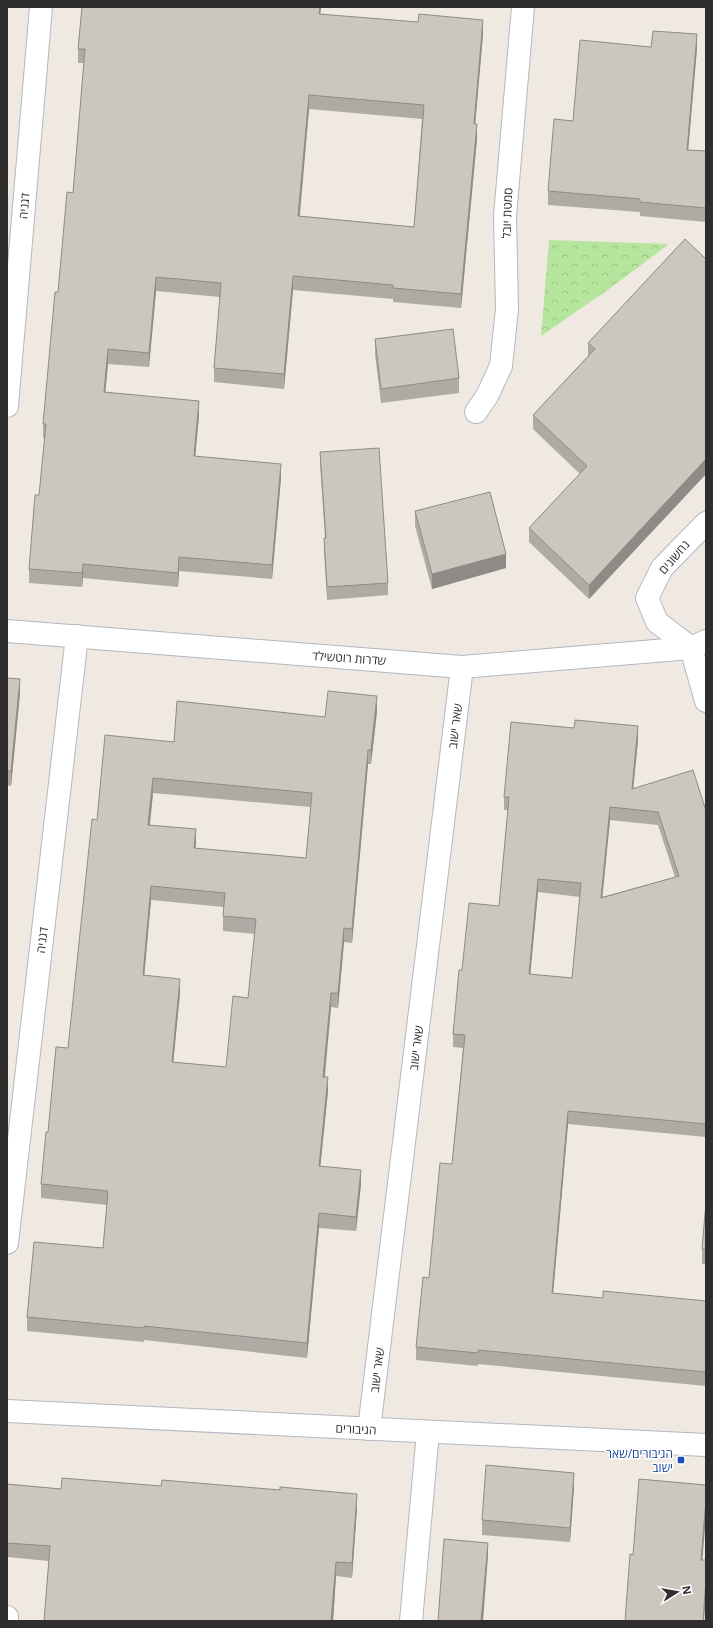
<svg xmlns="http://www.w3.org/2000/svg" width="713" height="1628" viewBox="0 0 713 1628" font-family="'Open Sans','Noto Sans Hebrew',sans-serif">
<defs>
<pattern id="park-crowns" width="20" height="18" patternUnits="userSpaceOnUse"><rect width="20" height="18" fill="#b6e59e"/><path d="M2 6a3 3 0 1 1 6 0M12 15a3 3 0 1 1 6 0" fill="none" stroke="#9dc588"/></pattern>
</defs>
<rect width="100%" height="100%" fill="#efe9e1"/>
<polygon fill="url(#park-crowns)" points="549,240 669,244 609,289 541,336"/>
<g fill="none" stroke-linecap="round" stroke-linejoin="round">
<defs>
<g id="street">
<polyline points="7,406 41,7"/>
<polyline points="476,412 487,396 501,366 507,309 505,216 523,7"/>
<polyline points="7,631 462,667 691,648 706,641"/>
<polyline points="691,648 657,622 647,598 662,568 706,523"/>
<polyline points="691,648 706,701"/>
<polyline points="7,1243 77,636"/>
<polyline points="369,1429 462,667"/>
<polyline points="7,1621 7,1617"/>
<polyline points="411,1621 428,1432"/>
</g>
<polyline id="secondary" points="7,1411 706,1445"/>
</defs>
<use href="#street" stroke="#b4b7c1" stroke-width="24"/>
<use href="#secondary" stroke="#b4b7c1" stroke-width="24"/>
<use href="#street" stroke="#fff" stroke-width="22"/>
<use href="#secondary" stroke="#fff" stroke-width="22"/>
</g>
<g fill="#afaba4" fill-rule="evenodd">
<path d="M82,7H321L320,14L483,34L475,124L477,139L461,308L393,302V299L293,290L284,389L214,382V368L220,297L156,291L149,367L108,364L105,392L199,415L195,457L281,478L272,579L179,571L178,587L83,578L82,587L29,583V569L39,495L45,438H43V424L58,292L73,193L84,63H78V49ZM309,109L422,119L414,227L300,216Z"/>
<polygon points="651,47 697,48 688,150 706,151 706,222 640,216 640,212 548,205 548,191"/>
<polygon points="706,259 706,474 589,599 529,542 529,528 580,474 533,429 533,415 588,356 588,343"/>
<polygon points="375,339 459,378 459,393 381,403 375,354"/>
<polygon points="320,452 388,583 388,595 327,600 324,551 324,538 325,538 320,464"/>
<polygon points="415,511 506,568 432,589 415,526"/>
<polygon points="7,678 20,693 11,786 7,785"/>
<path d="M377,711L371,764H368L352,943L344,942L338,1008L331,1007L325,1077L328,1091L320,1166L361,1184L356,1231L319,1228L307,1358L144,1340V1342L27,1331V1317L103,1248L107,1205L41,1198V1184L48,1132L68,1048L97,820L174,742L325,717ZM153,793L311,807L306,858L195,848L196,843L150,825ZM151,900L224,907L223,916V931L255,934L248,998L226,1067L173,1062L180,993L144,975Z"/>
<path d="M638,740L633,788L706,811V1137L568,1124L553,1293L603,1298L706,1301V1386L478,1364V1366L416,1360V1347L452,1164L463,1048L453,1047V1034L462,970L499,906L508,810H504V797ZM610,820L658,825L675,877L602,897ZM538,892L580,897L572,978L530,974Z"/>
<polygon points="706,1202 706,1264 702,1264 702,1249"/>
<polygon points="7,1484 61,1489 357,1508 352,1578 336,1576 333,1621 44,1621 49,1561 7,1557"/>
<polygon points="574,1487 570,1542 482,1535 482,1520"/>
</g>
<g fill="#8e8b86">
<polygon points="320,7 321,7 319,28 319,14"/>
<polygon points="483,20 483,34 474,138 474,124"/>
<polygon points="697,34 697,48 687,164 687,150"/>
<polygon points="309,95 309,109 298,230 298,216"/>
<polygon points="477,124 477,139 461,308 461,294"/>
<polygon points="293,276 293,290 284,389 284,374"/>
<polygon points="156,277 156,291 149,367 149,353"/>
<polygon points="108,349 108,364 104,406 104,392"/>
<polygon points="199,401 199,415 194,471 194,456"/>
<polygon points="706,459 706,474 589,599 589,585"/>
<polygon points="281,464 281,478 272,579 272,565"/>
<polygon points="506,554 506,568 432,589 432,574"/>
<polygon points="179,557 179,571 178,587 178,573"/>
<polygon points="83,564 83,578 82,587 82,573"/>
<polygon points="20,679 20,693 11,786 11,771"/>
<polygon points="377,696 377,711 371,764 371,750"/>
<polygon points="638,726 638,740 632,802 632,789"/>
<polygon points="368,750 368,764 352,943 352,929"/>
<polygon points="153,778 153,793 148,839 148,825"/>
<polygon points="610,807 610,820 601,911 601,898"/>
<polygon points="196,829 196,843 194,862 194,848"/>
<polygon points="538,879 538,892 529,988 529,974"/>
<polygon points="151,886 151,900 143,990 143,975"/>
<polygon points="344,928 344,942 338,1008 338,993"/>
<polygon points="180,979 180,993 172,1076 172,1062"/>
<polygon points="331,993 331,1007 323,1091 323,1077"/>
<polygon points="328,1077 328,1091 319,1180 319,1166"/>
<polygon points="568,1111 568,1124 552,1306 552,1293"/>
<polygon points="361,1170 361,1184 356,1231 356,1217"/>
<polygon points="319,1213 319,1228 307,1358 307,1343"/>
<polygon points="574,1473 574,1487 570,1542 570,1528"/>
<polygon points="357,1494 357,1508 352,1578 352,1563"/>
<polygon points="706,1499 706,1516 701,1577 701,1560"/>
<polygon points="488,1543 488,1556 483,1621 481,1621"/>
<polygon points="336,1562 336,1576 333,1621 331,1621"/>
<polygon points="706,1579 706,1596 704,1621 703,1621"/>
</g>
<g fill="#cbc7bf" stroke="#8e8b86" fill-rule="evenodd">
<path d="M82,7H320L319,14L418,22L419,14L483,20L474,124H477L461,294L393,288V285L293,276L284,374L214,368L221,283L156,277L149,353L108,349L104,392L199,401L194,456L281,464L272,565L179,557L178,573L83,564L82,573L29,569L35,495H39L46,424H43L55,292H58L67,192L73,193L85,49H78ZM309,95L424,105L414,227L298,216Z"/>
<polygon points="653,31 697,34 687,150 706,151 706,208 640,202 640,199 548,191 554,119 573,121 580,40 651,47"/>
<polygon points="685,239 706,259 706,459 589,585 529,528 587,466 533,415 595,349 588,343"/>
<polygon points="453,329 459,378 381,389 375,339"/>
<polygon points="379,448 388,583 327,587 324,538 326,538 320,452"/>
<polygon points="490,492 506,554 432,574 415,511"/>
<polygon points="7,678 20,679 11,771 7,771"/>
<path d="M328,691L377,696L371,750H368L352,929L344,928L338,993H331L323,1077H328L319,1166L361,1170L356,1217L319,1213L307,1343L144,1326V1328L27,1317L34,1242L103,1248L108,1191L41,1184L46,1132H48L56,1047L68,1048L92,819L97,820L105,735L174,742L177,701L325,717ZM153,778L312,793L306,858L194,848L196,829L148,825ZM151,886L225,893L223,916L256,919L248,998L233,996L226,1067L172,1062L180,979L143,975Z"/>
<path d="M575,720L638,726L632,789L693,770L706,811V1124L568,1111L552,1293L603,1298V1291L706,1301V1372L478,1350V1353L416,1347L423,1277L429,1278L440,1163L452,1164L465,1035L453,1034L459,970H462L469,903L499,906L509,797H504L511,722L574,728ZM610,807L658,812L679,876L601,898ZM538,879L581,883L572,978L529,974Z"/>
<polygon points="706,1202 706,1250 702,1249"/>
<polygon points="486,1465 574,1473 570,1528 482,1520"/>
<polygon points="62,1478 161,1486 162,1480 280,1490 280,1487 357,1494 352,1563 336,1562 331,1621 44,1621 50,1546 7,1543 7,1484 61,1489"/>
<polygon points="639,1479 706,1485 706,1499 701,1560 706,1560 706,1579 703,1621 625,1621 630,1554 633,1555"/>
<polygon points="444,1539 488,1543 481,1621 438,1621"/>
</g>
<rect fill="#1a4fb4" stroke="#fff" stroke-width="1.5" x="677" y="1456" width="8" height="8" rx="2"/>
<g text-anchor="middle" dominant-baseline="central" stroke-width="3" stroke-linejoin="round" paint-order="stroke">
<g font-size="12" fill="#2e2e2e" stroke="#fff">
<text transform="translate(24 206) rotate(-85)">דגניה</text>
<text transform="translate(507 213) rotate(-88)">סמטת יובל</text>
<text transform="translate(674 557) rotate(-49)">נחשונים</text>
<text transform="translate(349 658) rotate(4)">שדרות רוטשילד</text>
<text transform="translate(455 726) rotate(-83)">שאר ישוב</text>
<text transform="translate(42 940) rotate(-83)">דגניה</text>
<text transform="translate(416 1048) rotate(-83)">שאר ישוב</text>
<text transform="translate(377 1370) rotate(-83)">שאר ישוב</text>
<text transform="translate(356 1429) rotate(3)">הגיבורים</text>
</g>
<g font-size="12" fill="#164399" stroke="#fff" text-anchor="end">
<text x="673" y="1453">הגיבורים/שאר<tspan x="673" dy="14">ישוב</tspan></text>
</g>
</g>
<rect width="713" height="1628" fill="none" stroke="#2e2e2e" stroke-width="16"/>
<g transform="translate(677 1592) rotate(79)" stroke="#ffffff" stroke-width="3" paint-order="stroke">
<path d="M0-3L7 15L0 10L-7 15Z" fill="#2e2e2e"/>
<text y="-6" font-size="11" font-weight="bold" text-anchor="middle" fill="#2e2e2e">N</text>
</g>
</svg>
